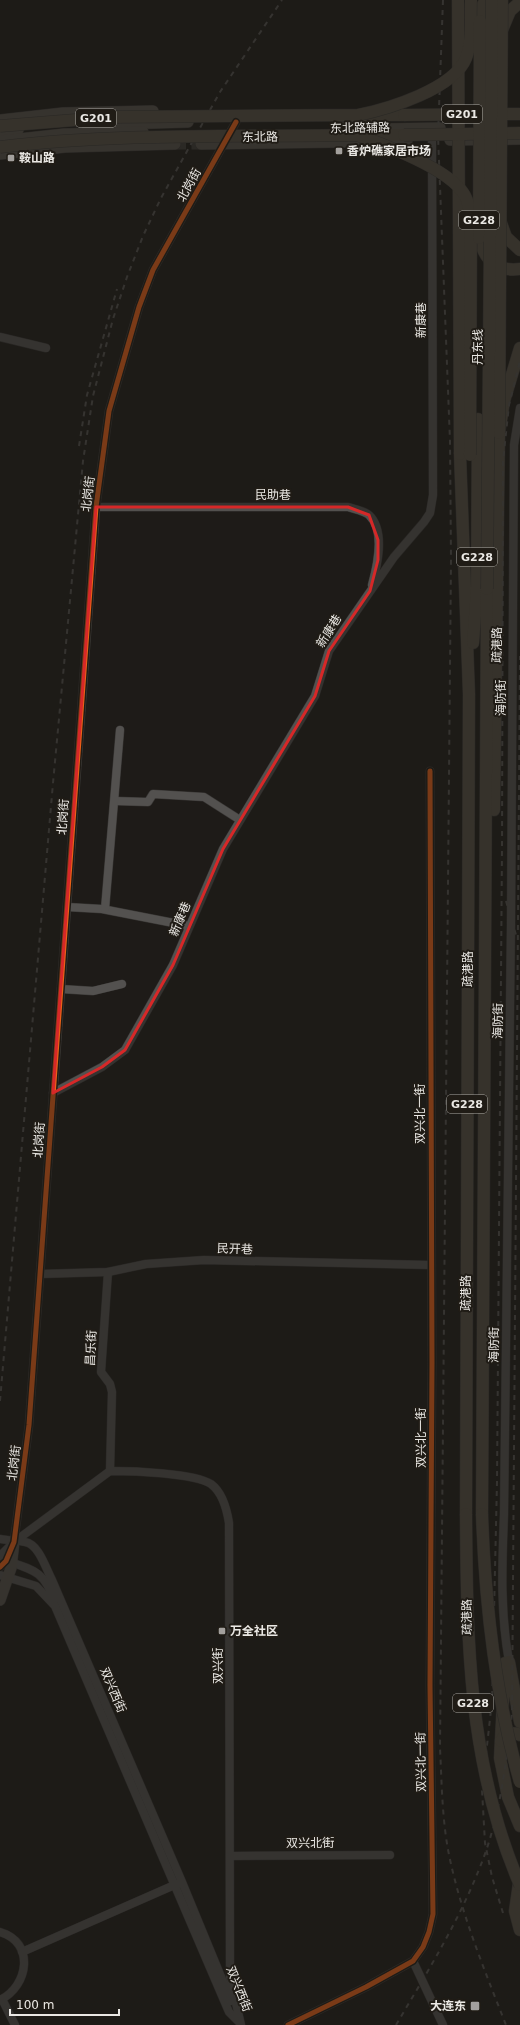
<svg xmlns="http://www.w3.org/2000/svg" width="520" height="2025" viewBox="0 0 520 2025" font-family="'DejaVu Sans','Noto Sans SC',sans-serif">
<rect width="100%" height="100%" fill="#1e1b18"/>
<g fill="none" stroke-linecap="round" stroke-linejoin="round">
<polyline stroke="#3d3a37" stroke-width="11" stroke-dasharray="11 5.5" stroke-linecap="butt" points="175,144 201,144"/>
<defs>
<g id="minor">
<polyline points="0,337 46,348"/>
<path d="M96,507H348C354,509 365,511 369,515C386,531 377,567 372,585"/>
<polyline points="115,801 148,802 153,794 204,797 240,820"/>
<polyline points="67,907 102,909 189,926"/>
<polyline points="105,909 120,730"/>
<polyline points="61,989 93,991 122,984"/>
<polyline points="53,1093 102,1067 125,1050 173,965 223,849 315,696 329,651 394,557 424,522 430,513 433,495 432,140"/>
<polyline points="108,1272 101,1372 110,1384 112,1392 110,1471"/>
<polyline points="40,1274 108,1272 146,1264 204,1260 430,1265"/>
<path d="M0,1539C9,1541 17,1540 25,1542C39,1544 46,1569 52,1580L182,1882L231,2001"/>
<path d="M0,1556L14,1542L110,1471C132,1471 194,1473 211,1484C223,1493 227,1510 229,1523L230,1977L241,2025"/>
<path d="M7,1561C34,1570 45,1572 54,1601"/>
<polyline points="0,1567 6,1561 14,1542 29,1425 96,507 109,411 139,307 153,270 236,122"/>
<polyline points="0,1575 36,1586 55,1606 229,2012 240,2023"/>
<path d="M509,1662C500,1610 502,1567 504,1514L511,924L514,445L520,408"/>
<polyline points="230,1856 390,1855"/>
<path d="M0,1932C35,1942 29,1986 0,2000"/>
<polyline points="22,1952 179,1883"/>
<polyline points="413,1961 443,2025"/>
<polyline points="2,1999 15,2025"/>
<polyline points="288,2025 366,1987 413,1961 423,1947 429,1932 433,1914 430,1685 432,1363 430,771"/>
</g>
<g id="major">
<polyline points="0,120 63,113 153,111"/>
<polyline points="345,121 381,121"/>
<polyline points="87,125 188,122"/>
<polyline points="377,129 440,128"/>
<polyline points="0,132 18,130"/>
<polyline points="450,140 520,139"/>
<polyline points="0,141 64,134 143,132"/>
<polyline points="201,144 407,141"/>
<polyline points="0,154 65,147 175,144"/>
<polyline points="0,1600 11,1568 14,1542"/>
</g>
<g id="highway">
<polyline points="480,21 482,6 486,0"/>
<polyline points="502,30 510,11 520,2"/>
<polyline points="367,115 404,115"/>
<polyline points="358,135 404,135"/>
<polyline points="501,223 506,237 520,250"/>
<path d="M479,239C485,260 497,272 520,269"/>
<polyline points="460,454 469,694 466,1514"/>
<polyline points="473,643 477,589 478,419"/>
<polyline points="494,810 499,433 504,401 520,348"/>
<polyline points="482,1514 487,589"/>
<polyline points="520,1722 509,1662 505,1663 500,1758 508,1797 520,1826"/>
<path d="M501,1741C505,1734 513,1731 520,1735"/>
<polyline points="520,1876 515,1911 520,1930"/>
</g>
</defs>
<use href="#minor" stroke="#393735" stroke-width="9"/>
<use href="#major" stroke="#393735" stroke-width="12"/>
<use href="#highway" stroke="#393735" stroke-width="13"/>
<use href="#minor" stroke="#53514f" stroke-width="8"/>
<use href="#major" stroke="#555049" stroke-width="11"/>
<use href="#highway" stroke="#544e43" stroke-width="12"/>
<g stroke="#53514e" stroke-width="2" stroke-dasharray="5 5" stroke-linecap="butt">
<path d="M443,0L438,135L450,441L451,559L440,1748C442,1787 442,1826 451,1864C463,1918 486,1974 506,2025"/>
<polyline points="79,446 87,395 117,289"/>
<polyline points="506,901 516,935"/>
<polyline points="0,1401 53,783 83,461 93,396 113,319 127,277 143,236 161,198 220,92 282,0"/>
<polyline points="503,1913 492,1877 485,1843 482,1790 492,1701 497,1482 502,849 503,461 509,405 520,361"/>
<path d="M396,2025C426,1974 458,1923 480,1867C500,1818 506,1764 512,1713L520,656"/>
</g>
<defs>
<g id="highway-bridge">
<polyline points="458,0 460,454"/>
<polyline points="404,115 520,114"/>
<path d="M0,126L113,117L358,115C388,109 454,89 466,58C473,40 470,19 471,0"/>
<polyline points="404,135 520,133"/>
<path d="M0,147C118,133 238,137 357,135C385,145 452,170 465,196C470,205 470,214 471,223L470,455"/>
<polyline points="479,238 480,21"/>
<polyline points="499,433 502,0"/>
<polyline points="487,589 492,0"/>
<path d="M466,1514C467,1643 468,1764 520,1885"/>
<path d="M482,1514C485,1604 495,1695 520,1782"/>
</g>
</defs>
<use href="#highway-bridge" stroke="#393735" stroke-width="13" stroke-linecap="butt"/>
<use href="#highway-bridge" stroke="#544e43" stroke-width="12"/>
<defs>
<g id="cycleway">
<polyline points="0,1567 6,1561 14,1542 29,1425 96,507 109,411 139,307 153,270 236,122"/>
<polyline points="288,2025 366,1987 413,1961 423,1947 429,1932 433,1914 430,1685 432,1363 430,771"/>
</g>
</defs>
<use href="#cycleway" stroke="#201c16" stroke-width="8"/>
<use href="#cycleway" stroke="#ea6118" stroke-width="5"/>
</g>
<path d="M0 0H520V2025H0ZM96,507H348L369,515L378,540V560L370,591L329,651L315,696L223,849L173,965L125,1050L102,1067L53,1093Z" fill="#1e1b18" fill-opacity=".55" fill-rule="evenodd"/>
<path fill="none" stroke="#d62828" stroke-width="3" stroke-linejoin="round" d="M96,507H348L369,515L378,540V560L370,591L329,651L315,696L223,849L173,965L125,1050L102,1067L53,1093Z"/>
<g fill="#a3a09d" stroke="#201c16" stroke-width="1.5">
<rect x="335" y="147" width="8" height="8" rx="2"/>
<rect x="7" y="154" width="8" height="8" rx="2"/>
<rect x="218" y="1627" width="8" height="8" rx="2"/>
<rect x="470" y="2001" width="10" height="10" rx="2"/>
</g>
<g text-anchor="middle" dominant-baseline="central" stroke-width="4" stroke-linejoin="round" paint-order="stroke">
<g fill="#201c16" stroke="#adaba6" stroke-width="1">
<rect x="442" y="105" width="40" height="18" rx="3"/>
<rect x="76" y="109" width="40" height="18" rx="3"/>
<rect x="459" y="211" width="40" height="18" rx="3"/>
<rect x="457" y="548" width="40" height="18" rx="3"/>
<rect x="447" y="1095" width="40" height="18" rx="3"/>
<rect x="453" y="1694" width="40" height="18" rx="3"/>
</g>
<g font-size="11" font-weight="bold" fill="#eae8e4">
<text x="462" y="114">G201</text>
<text x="96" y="118">G201</text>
<text x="479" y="220">G228</text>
<text x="477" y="557">G228</text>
<text x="467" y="1104">G228</text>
<text x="473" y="1703">G228</text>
</g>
<g font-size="12" fill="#eae8e4" stroke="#201c16">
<text transform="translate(360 128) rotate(-1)">东北路辅路</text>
<text transform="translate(260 137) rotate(-1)">东北路</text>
<text transform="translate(189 185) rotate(-61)">北岗街</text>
<text transform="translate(421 320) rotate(-90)">新康巷</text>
<text transform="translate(478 347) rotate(-90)">丹东线</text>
<text transform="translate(88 494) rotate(-83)">北岗街</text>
<text x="273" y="495">民助巷</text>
<text transform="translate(329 631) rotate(-58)">新康巷</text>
<text transform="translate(497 645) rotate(-89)">疏港路</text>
<text transform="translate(501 698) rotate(-90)">海防街</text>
<text transform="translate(63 817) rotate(-86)">北岗街</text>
<text transform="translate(180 919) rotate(-67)">新康巷</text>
<text transform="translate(468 969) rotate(-90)">疏港路</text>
<text transform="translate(498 1021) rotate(-89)">海防街</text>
<text transform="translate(420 1114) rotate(-90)">双兴北一街</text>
<text transform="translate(39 1140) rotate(-86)">北岗街</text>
<text transform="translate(235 1249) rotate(2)">民开巷</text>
<text transform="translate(466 1293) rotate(-90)">疏港路</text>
<text transform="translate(494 1345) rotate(-89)">海防街</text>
<text transform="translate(91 1348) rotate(-87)">昌乐街</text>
<text transform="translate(421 1438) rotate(-90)">双兴北一街</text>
<text transform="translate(14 1463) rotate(-83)">北岗街</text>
<text transform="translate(467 1617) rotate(-91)">疏港路</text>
<text transform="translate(218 1666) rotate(-90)">双兴街</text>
<text transform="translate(113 1690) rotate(67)">双兴西街</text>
<text transform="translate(421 1762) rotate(-91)">双兴北一街</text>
<text x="310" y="1843">双兴北街</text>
<text transform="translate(239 1989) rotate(68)">双兴西街</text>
</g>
<g font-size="12" font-weight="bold" fill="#eae8e4" stroke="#201c16" text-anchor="start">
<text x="347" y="151">香炉礁家居市场</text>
<text x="19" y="158">鞍山路</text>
<text x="230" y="1631">万全社区</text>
<text x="466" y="2006" text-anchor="end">大连东</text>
</g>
</g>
<path d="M10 2009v6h109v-6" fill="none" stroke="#eae8e4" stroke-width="2"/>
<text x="16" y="2009" font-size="12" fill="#eae8e4" stroke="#201c16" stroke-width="3" paint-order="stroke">100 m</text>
</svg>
